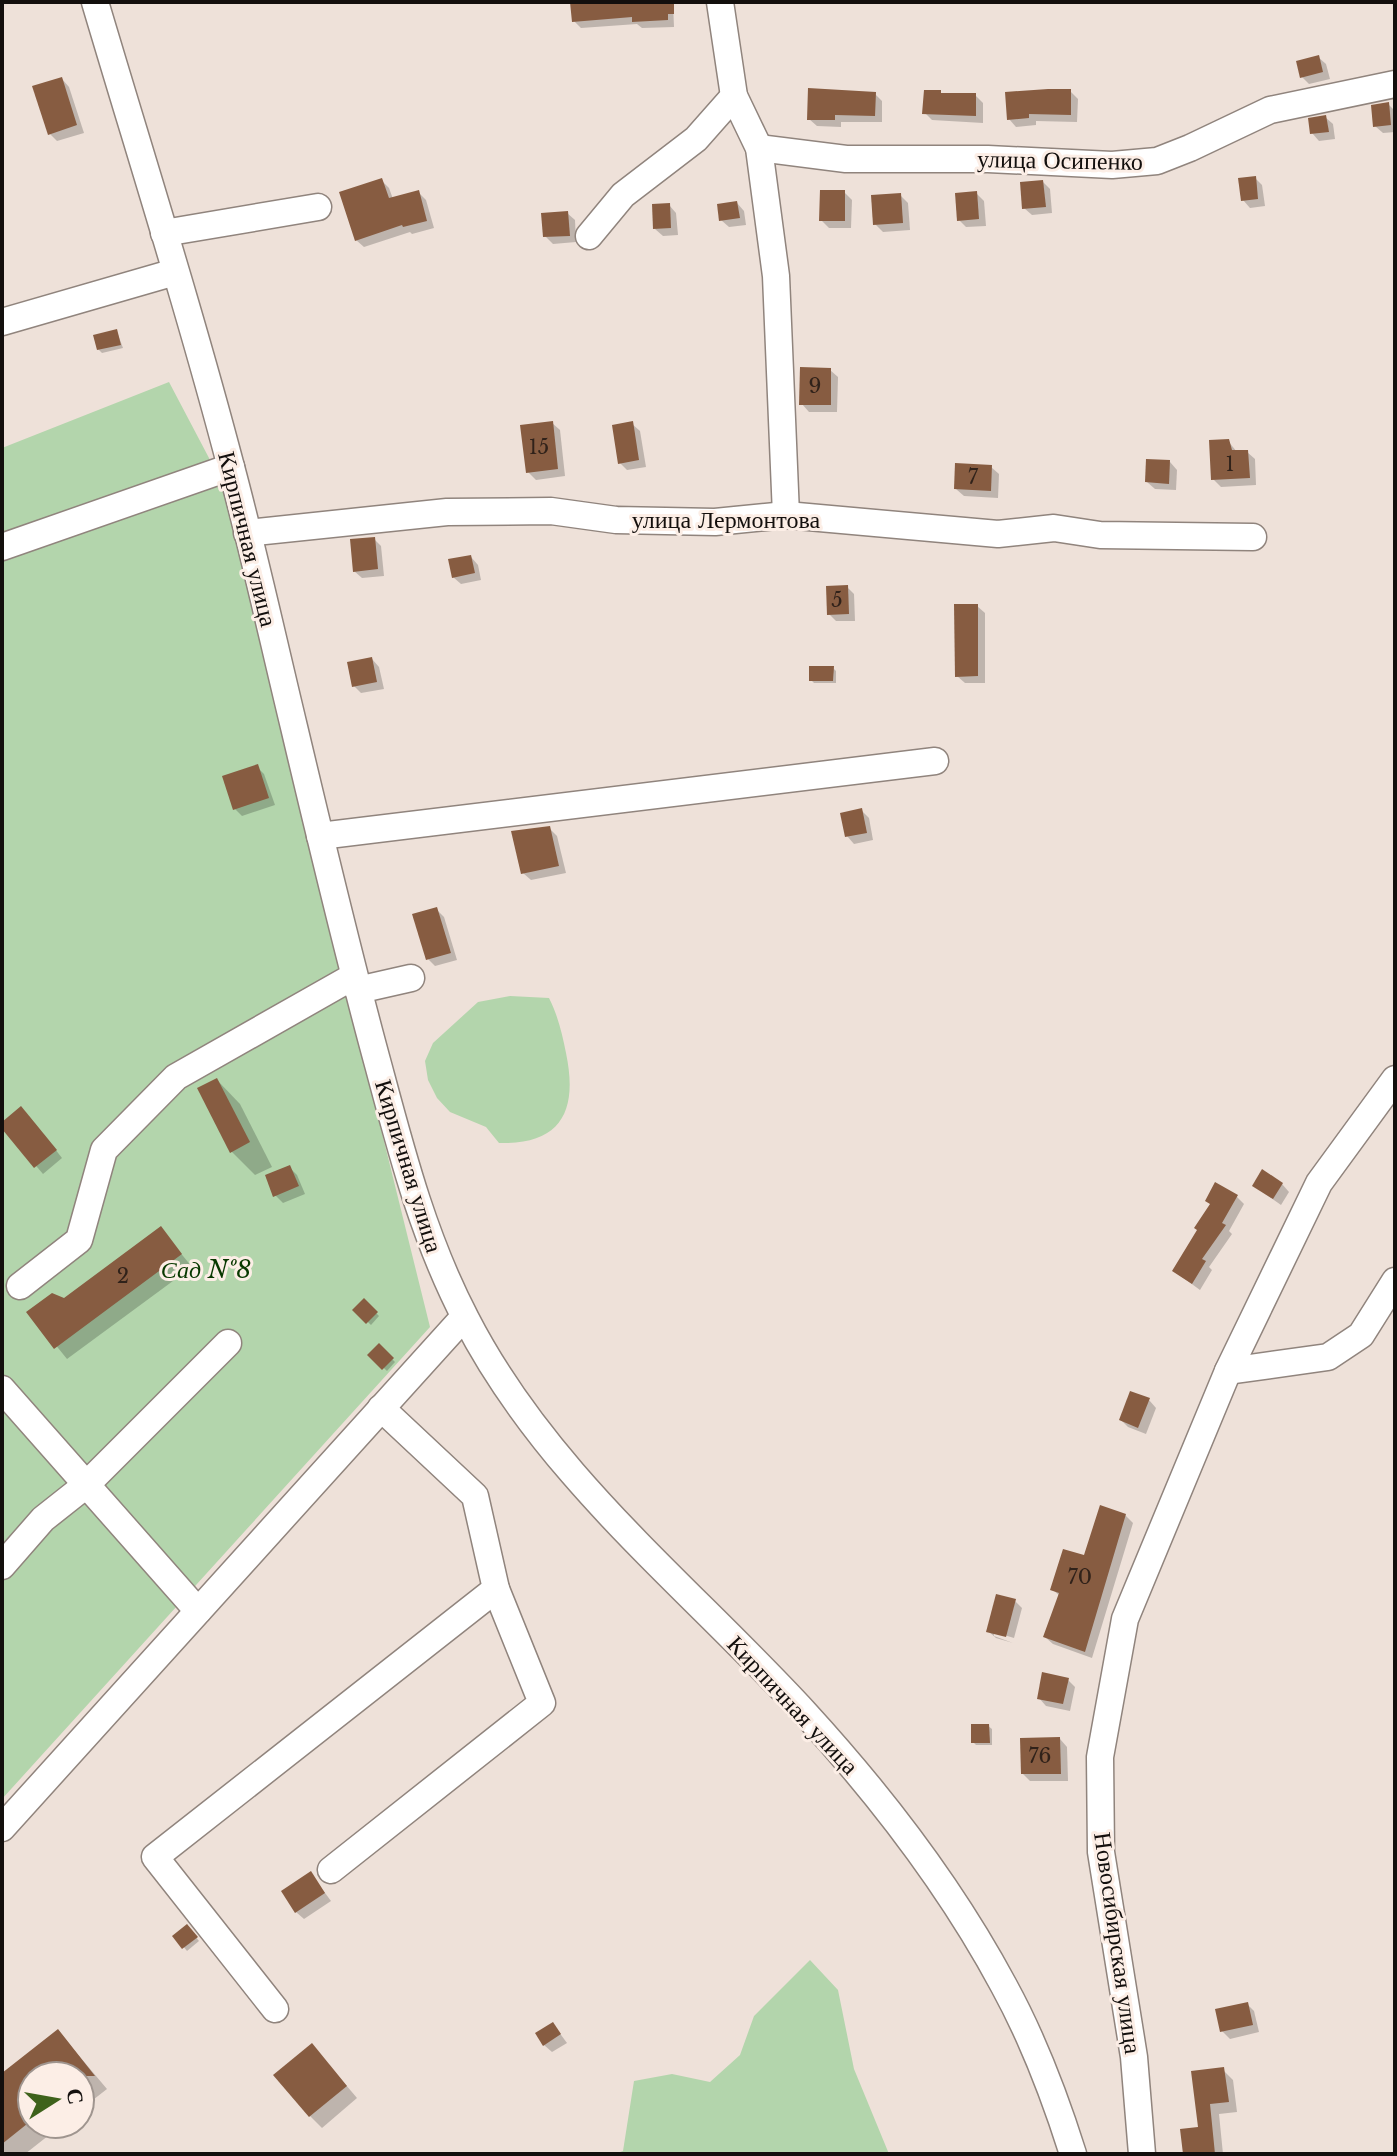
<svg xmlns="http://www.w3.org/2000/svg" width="1397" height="2156" viewBox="0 0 1397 2156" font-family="'Libre Baskerville',serif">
<rect width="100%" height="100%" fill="#eee1d9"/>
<g fill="#b3d5ac">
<polygon points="169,382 229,496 308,834 430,1327 2,1799 2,448"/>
<path d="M510,996L549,998C558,1016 562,1033 566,1053C578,1110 562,1145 499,1143L486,1127L450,1112L437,1098L428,1080L425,1061L433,1043L478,1002Z"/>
<polygon points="810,1960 838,1990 854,2069 889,2154 614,2154 623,2151 634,2081 672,2074 710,2082 740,2055 754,2016"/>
</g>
<g fill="#0003">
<polygon points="572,2 673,2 674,27 642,28 637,24 581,28 574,21"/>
<polygon points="1318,57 1326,64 1330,79 1309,84 1302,77"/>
<polygon points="62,79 69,87 84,133 57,141 50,134"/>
<polygon points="1070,91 1078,99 1077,122 1036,121 1036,125 1016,127 1009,119"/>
<polygon points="875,94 882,101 882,122 841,122 841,127 817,126 809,119"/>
<polygon points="943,95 975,95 983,103 983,123 932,120 925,113"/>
<polygon points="1388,104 1395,111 1395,132 1383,133 1375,126"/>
<polygon points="1325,117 1333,124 1335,139 1319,141 1312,133"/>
<polygon points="1255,178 1262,185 1265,206 1250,208 1243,200"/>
<polygon points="381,180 389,188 393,199 418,192 426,200 434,228 412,234 410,232 364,247 356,240"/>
<polygon points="1043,182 1050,189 1052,213 1032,215 1024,208"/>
<polygon points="844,192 852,200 851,228 829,228 821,220"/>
<polygon points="976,193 984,201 986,226 966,227 959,220"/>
<polygon points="900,195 908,203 910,230 883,232 875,224"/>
<polygon points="737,203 744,211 746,225 729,227 721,220"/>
<polygon points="669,205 676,213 678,235 663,236 655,229"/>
<polygon points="567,213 575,220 576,242 553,244 545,236"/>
<polygon points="117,332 123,348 102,353 98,349"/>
<polygon points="830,370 838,377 837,412 809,412 802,404"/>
<polygon points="552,423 560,430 565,476 536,480 528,472"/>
<polygon points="632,424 640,431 646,467 627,470 620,463"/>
<polygon points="1228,441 1237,452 1247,452 1255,459 1256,485 1221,487 1213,479"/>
<polygon points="1170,462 1177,470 1176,490 1155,489 1147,482"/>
<polygon points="991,467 999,474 998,498 964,496 956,489"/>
<polygon points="374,539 381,546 384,576 362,578 354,571"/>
<polygon points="471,557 478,565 481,580 461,584 453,577"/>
<polygon points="847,587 854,594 855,621 836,621 829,614"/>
<polygon points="977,606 985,613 985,683 965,683 957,676"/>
<polygon points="372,659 379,667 384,689 361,693 354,686"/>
<polygon points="833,668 836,671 836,683 814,683 811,680"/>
<polygon points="257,767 264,774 275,805 242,816 235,809"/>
<polygon points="862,811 869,818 873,840 854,844 847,836"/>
<polygon points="549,828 557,836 566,873 531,880 523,873"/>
<polygon points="436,909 444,917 457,960 435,966 428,959"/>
<polygon points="217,1080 240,1104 272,1167 255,1175 231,1151"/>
<polygon points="29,1116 62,1158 43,1174 2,1126"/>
<polygon points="289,1167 297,1175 305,1194 283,1203 275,1195"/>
<polygon points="1282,1184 1289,1192 1281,1205 1254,1186"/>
<polygon points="1236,1196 1244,1204 1229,1231 1232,1234 1209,1267 1212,1270 1200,1290 1174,1271"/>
<polygon points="161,1229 192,1267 67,1359 29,1312 64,1301"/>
<polygon points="364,1301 379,1316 371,1325 355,1310"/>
<polygon points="379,1346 395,1362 387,1371 370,1355"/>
<polygon points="1149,1400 1156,1408 1146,1434 1128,1427 1121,1420"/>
<polygon points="1125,1515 1133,1523 1092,1658 1053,1644 1045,1637 1060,1596 1053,1590"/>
<polygon points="1015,1601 1022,1608 1014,1638 994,1632 994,1636 1013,1643 996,1638 988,1631"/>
<polygon points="1068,1680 1075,1687 1070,1711 1046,1706 1039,1698"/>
<polygon points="988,1726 992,1729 992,1745 976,1745 973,1742"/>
<polygon points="1060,1739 1067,1747 1068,1781 1030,1781 1023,1774"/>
<polygon points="311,1874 331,1901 304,1919 296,1912"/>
<polygon points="187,1926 199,1941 187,1951 175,1936"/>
<polygon points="1247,2004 1254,2011 1259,2032 1230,2039 1222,2031"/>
<polygon points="553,2024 567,2043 552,2052 544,2045"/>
<polygon points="58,2031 107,2089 80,2110 80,2076 32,2076 32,2124 63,2124 25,2154 2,2154 2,2075"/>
<polygon points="323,2058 357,2098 322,2128 310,2116"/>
<polygon points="1223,2070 1233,2080 1237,2112 1219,2114 1223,2154 1185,2154 1200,2129"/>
</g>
<g fill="#875c41">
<polygon points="570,2 674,2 674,14 668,14 668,20 632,22 632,17 572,22"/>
<polygon points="1319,55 1323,72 1300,78 1296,61"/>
<polygon points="62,77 77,125 48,135 32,86"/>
<polygon points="808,88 876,92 875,116 835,115 835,120 807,120"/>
<polygon points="1048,89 1071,89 1071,115 1029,114 1029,118 1007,120 1005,92"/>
<polygon points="924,90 941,90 941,93 976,93 976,116 922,114"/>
<polygon points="1389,102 1391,125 1373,127 1371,105"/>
<polygon points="1326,115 1329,132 1310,134 1308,118"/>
<polygon points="1256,176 1258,199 1241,201 1238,178"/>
<polygon points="382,178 389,198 419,190 427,221 403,227 402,225 355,241 339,192"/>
<polygon points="1043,180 1046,207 1022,209 1020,182"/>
<polygon points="820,190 845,190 845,221 819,221"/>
<polygon points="977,191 979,219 957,221 955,193"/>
<polygon points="901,193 903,223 873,225 871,195"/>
<polygon points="737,201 740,218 719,221 717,204"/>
<polygon points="670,203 671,228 653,229 652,204"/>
<polygon points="568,211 570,236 543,237 541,213"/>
<polygon points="117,329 121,345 97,350 93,335"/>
<polygon points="800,367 831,368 831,405 799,405"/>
<polygon points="553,421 558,469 526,473 520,425"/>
<polygon points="633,421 639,460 618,464 612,425"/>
<polygon points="1229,439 1232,450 1248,450 1250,478 1211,480 1209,440"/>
<polygon points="1146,459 1170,460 1169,484 1145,482"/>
<polygon points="955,463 992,465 991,491 954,489"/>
<polygon points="375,537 378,569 353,572 350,539"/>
<polygon points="471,555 475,573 452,578 448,559"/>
<polygon points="848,585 849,614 827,615 826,586"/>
<polygon points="954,604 978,604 978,676 955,677"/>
<polygon points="372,657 377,682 352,687 347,662"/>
<polygon points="809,666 834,666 833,681 809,681"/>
<polygon points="258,764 269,798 233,810 222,776"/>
<polygon points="862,808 867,833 845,837 840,813"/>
<polygon points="550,826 559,866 521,874 511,831"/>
<polygon points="437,907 451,953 426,960 412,914"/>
<polygon points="217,1078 250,1142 230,1153 197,1088"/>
<polygon points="21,1106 57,1150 34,1168 2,1129 2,1122"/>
<polygon points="290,1165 299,1186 273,1197 265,1175"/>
<polygon points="1262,1169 1283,1183 1273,1199 1252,1186"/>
<polygon points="1215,1182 1238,1195 1222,1223 1226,1225 1202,1259 1206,1261 1192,1284 1172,1271 1197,1230 1194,1228 1210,1204 1205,1201"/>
<polygon points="161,1226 182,1254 54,1349 26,1312 52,1293 64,1298"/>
<polygon points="364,1298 378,1312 366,1324 352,1310"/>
<polygon points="379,1343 394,1358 382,1370 367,1355"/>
<polygon points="1130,1391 1150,1398 1138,1428 1119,1420"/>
<polygon points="1100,1505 1126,1514 1085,1652 1043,1637 1059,1593 1050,1590 1063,1549 1084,1555"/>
<polygon points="996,1594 1016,1599 1006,1637 986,1632"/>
<polygon points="1042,1672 1069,1678 1063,1704 1037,1699"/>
<polygon points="971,1724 989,1724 990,1743 971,1743"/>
<polygon points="1060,1737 1061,1774 1021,1774 1020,1738"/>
<polygon points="311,1871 325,1893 295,1913 281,1891"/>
<polygon points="187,1924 198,1937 182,1949 172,1936"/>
<polygon points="1248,2002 1253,2025 1220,2032 1215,2009"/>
<polygon points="553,2022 561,2034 543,2046 535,2033"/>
<polygon points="58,2029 95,2076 32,2076 32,2120 2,2144 2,2073"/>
<polygon points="312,2043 347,2086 309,2117 273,2075"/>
<polygon points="1224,2067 1229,2102 1210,2104 1215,2154 1183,2154 1180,2129 1198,2127 1191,2071"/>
</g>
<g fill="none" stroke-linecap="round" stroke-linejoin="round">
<defs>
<g id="minor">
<path d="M95,2C141,157 190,311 231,467C254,553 273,640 294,727C321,841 348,955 379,1068C402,1154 424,1239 466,1319C546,1475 687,1585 804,1712C880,1795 951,1887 1004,1986C1033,2039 1055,2097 1073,2154"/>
<polyline points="720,2 734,96 759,148 776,276 786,515"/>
<polyline points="759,148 846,159 988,159 1112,165 1157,161 1190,148 1270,110 1395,84"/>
<polyline points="164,233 318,207"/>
<polyline points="589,236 623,195 696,139 734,96"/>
<polyline points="2,322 175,272"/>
<polyline points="247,533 447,512 551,511 616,520 715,522 786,515 998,534 1054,528 1100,535 1253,537"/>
<polyline points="2,547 231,467"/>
<polyline points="320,836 935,761"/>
<polyline points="358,990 411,978"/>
<polyline points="20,1286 79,1240 104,1150 176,1077 354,976"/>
<polyline points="1228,1371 1328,1357 1361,1335 1395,1281"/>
<polyline points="2,1389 198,1611"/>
<polyline points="2,1566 43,1519 86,1485 228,1343"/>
<polyline points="2,1828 464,1317"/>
<polyline points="331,1870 542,1703 496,1589"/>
<polyline points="275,2009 155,1857 496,1589 475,1496 381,1408"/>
<polyline points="1142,2154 1134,2057 1101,1852 1100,1757 1125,1619 1228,1371 1319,1183 1395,1079"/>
</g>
</defs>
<use href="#minor" stroke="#90847d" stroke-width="29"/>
<use href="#minor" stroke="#fff" stroke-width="26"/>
</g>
<g text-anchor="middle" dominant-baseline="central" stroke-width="6" stroke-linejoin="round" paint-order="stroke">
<g font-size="20" fill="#30221a">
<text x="815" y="386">9</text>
<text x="539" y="447">15</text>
<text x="1230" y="464">1</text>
<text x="973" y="477">7</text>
<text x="837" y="600">5</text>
<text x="123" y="1276">2</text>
<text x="1080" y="1577">70</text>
<text x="1040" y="1756">76</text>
</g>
<g font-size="24" fill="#130f0d" stroke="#fceee6">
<text transform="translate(1060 160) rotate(1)">улица Осипенко</text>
<text x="726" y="519">улица Лермонтова</text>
<text transform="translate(248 539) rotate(76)">Кирпичная улица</text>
<text transform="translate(409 1166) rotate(73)">Кирпичная улица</text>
<text transform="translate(793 1705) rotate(47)">Кирпичная улица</text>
<text transform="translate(1118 1943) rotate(82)">Новосибирская улица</text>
</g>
<g font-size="24" font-style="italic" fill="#083900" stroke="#fceee6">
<text x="206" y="1269">Сад №8</text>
</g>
</g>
<rect width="1397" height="2156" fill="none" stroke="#130f0d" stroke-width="8"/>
<g transform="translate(56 2100) rotate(79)"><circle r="38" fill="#fceee6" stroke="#9f958f" stroke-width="2"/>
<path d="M0-6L14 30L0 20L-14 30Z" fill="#3e621b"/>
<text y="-12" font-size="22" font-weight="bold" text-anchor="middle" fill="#130f0d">С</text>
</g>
</svg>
